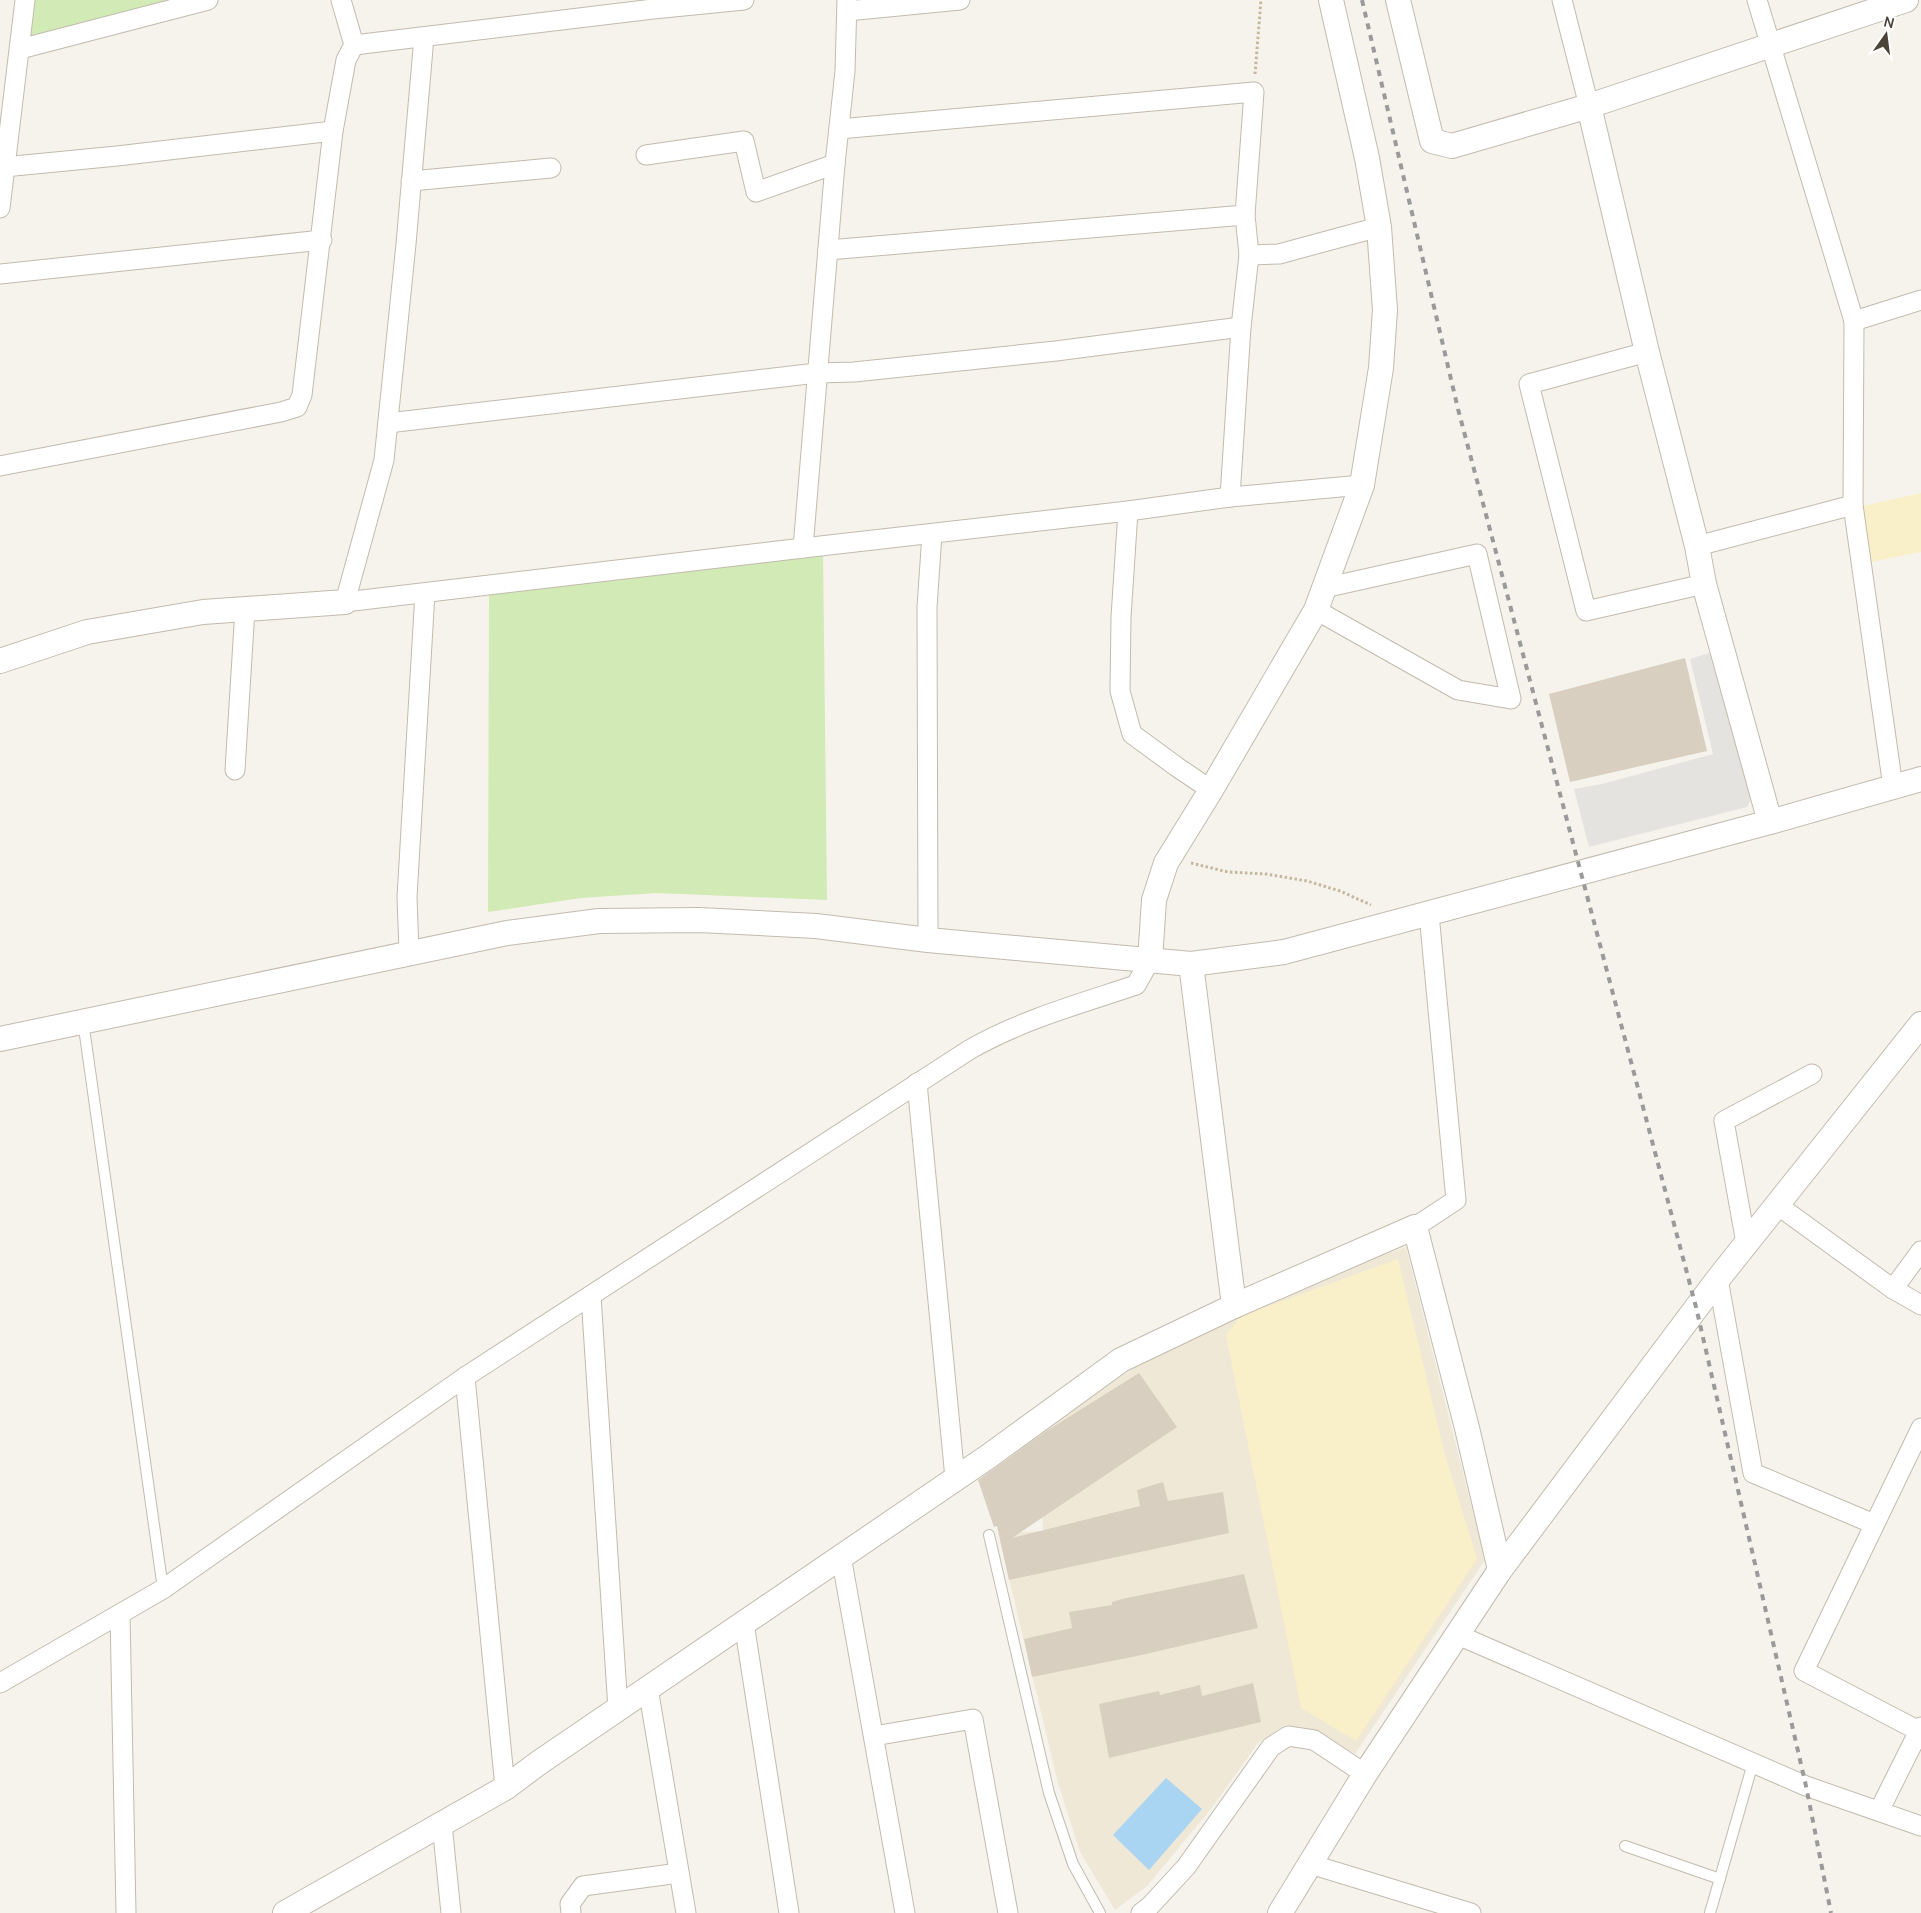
<svg xmlns="http://www.w3.org/2000/svg" width="1921" height="1913" viewBox="0 0 1921 1913" font-family="Manrope,sans-serif">
<rect width="100%" height="100%" fill="#f6f3ec"/>
<polygon fill="#efe8d6" points="1406,1247 1485,1560 1355,1754 1315,1730 1285,1725 1258,1743 1211,1809 1147,1886 1115,1910 1080,1852 1058,1783 1000,1541 1000,1533 1043,1531 1042,1509 1067,1499 1021,1447 1105,1386 1234,1306"/>
<g fill="#d2eab5">
<polygon points="33,0 179,0 28,39"/>
<polygon points="823,551 827,900 657,893 581,898 488,912 489,592"/>
</g>
<g fill="#f9efc9">
<polygon points="1921,493 1921,552 1871,562 1863,506"/>
<polygon points="1398,1259 1444,1451 1477,1559 1356,1741 1301,1708 1226,1335 1241,1316"/>
</g>
<polygon fill="#e5e3e0" points="1712,652 1754,795 1747,807 1589,847 1574,789 1602,784 1713,754 1690,659"/>
<polygon fill="#a9d4f2" points="1166,1778 1202,1809 1149,1870 1113,1835"/>
<g fill="#d8cfc1">
<polygon points="1685,658 1707,751 1570,782 1549,694"/>
<polygon points="1139,1373 1177,1427 1012,1538 1140,1506 1137,1490 1163,1482 1168,1501 1223,1492 1229,1533 1009,1580 997,1526 994,1527 978,1480 1048,1430"/>
<polygon points="1244,1574 1258,1628 1137,1656 1032,1677 1024,1639 1072,1628 1069,1612 1112,1605 1112,1602 1122,1599"/>
<polygon points="1253,1683 1261,1722 1109,1758 1099,1704 1159,1691 1160,1695 1200,1685 1202,1696"/>
</g>
<g fill="none" stroke-linecap="round" stroke-linejoin="round">
<defs>
<g id="service">
<polyline points="81,1022 85,1035 163,1589"/>
<polyline points="989,1535 1049,1793 1073,1864 1100,1913"/>
<polyline points="1625,1846 1720,1879"/>
<polyline points="1710,1913 1753,1763"/>
</g>
<g id="minor">
<polyline points="341,0 354,45"/>
<polyline points="1562,0 1589,106"/>
<polyline points="1757,0 1854,321 1853,505 1893,787"/>
<polyline points="847,11 960,0"/>
<polyline points="424,37 406,244 384,460 345,602 803,548 1128,511 1230,497 1362,485"/>
<polyline points="20,49 208,0"/>
<polyline points="839,129 1254,92 1245,215 1249,255"/>
<polyline points="646,155 744,141 756,192 835,164"/>
<polyline points="4,167 117,156 333,131"/>
<polyline points="411,181 551,168"/>
<polyline points="0,208 25,0"/>
<polyline points="828,250 1245,215"/>
<polyline points="0,274 322,240"/>
<polyline points="1854,321 1921,300"/>
<polyline points="1647,352 1529,384 1586,611 1704,584"/>
<polyline points="388,423 817,373 854,372 1056,351 1241,327"/>
<polyline points="0,466 281,412 297,407 302,395 333,131 346,60 354,45 653,9 744,0"/>
<polyline points="1230,497 1241,327 1249,255 1279,254 1379,227"/>
<polyline points="1128,511 1121,617 1120,691 1132,734 1177,767 1211,790"/>
<polyline points="1697,546 1853,505"/>
<polyline points="803,548 835,164 845,71 847,0"/>
<polyline points="1316,610 1458,690 1511,699 1477,554 1324,588"/>
<polyline points="235,770 245,609"/>
<polyline points="928,940 927,607 932,534"/>
<polyline points="409,952 407,897 425,593"/>
<polyline points="917,1083 955,1478"/>
<polyline points="1776,1204 1893,1289 1921,1305"/>
<polyline points="1415,1227 1456,1200 1429,914"/>
<polyline points="1746,1243 1724,1121 1812,1074"/>
<polyline points="1718,1279 1753,1473 1874,1524"/>
<polyline points="1893,1289 1921,1251"/>
<polyline points="591,1296 618,1709"/>
<polyline points="465,1377 505,1788"/>
<polyline points="841,1556 905,1913"/>
<polyline points="120,1614 126,1913"/>
<polyline points="744,1623 789,1913"/>
<polyline points="1458,1635 1806,1786 1921,1826"/>
<path d="M0,1683L163,1589L465,1377L969,1050C1021,1020 1079,1004 1136,985L1150,960"/>
<polyline points="648,1688 686,1913"/>
<polyline points="1919,1731 1804,1671 1921,1428"/>
<polyline points="874,1736 973,1719 1008,1913"/>
<polyline points="1879,1811 1921,1727"/>
<polyline points="442,1824 451,1913"/>
<polyline points="1310,1864 1471,1913"/>
<polyline points="571,1913 570,1904 583,1886 679,1873"/>
<polyline points="1141,1913 1150,1906 1186,1867 1271,1747 1288,1736 1314,1740 1365,1774"/>
</g>
<g id="tertiary">
<polyline points="1398,0 1432,141 1452,146 1589,106 1906,0"/>
<polyline points="1589,106 1647,352 1697,546 1704,584 1770,822"/>
<polyline points="0,661 87,632 203,612 345,602"/>
<polyline points="1150,960 1154,900 1166,863 1211,790 1316,610 1362,485 1381,368 1385,310 1379,227 1367,158 1331,0"/>
<polyline points="1191,964 1234,1306"/>
<polyline points="0,1039 507,933 599,921 699,920 816,926 928,940 1191,964 1284,952 1770,822 1921,779"/>
<polyline points="285,1913 505,1788 540,1762 989,1456 1121,1360 1234,1306 1415,1227 1467,1428 1500,1570"/>
<polyline points="1280,1913 1365,1774 1500,1570 1718,1279 1921,1024"/>
</g>
</defs>
<use href="#service" stroke="#c2bbae" stroke-width="12"/>
<use href="#minor" stroke="#c2bbae" stroke-width="21"/>
<use href="#tertiary" stroke="#c2bbae" stroke-width="26"/>
<g stroke="#c4b79f" stroke-width="3" stroke-dasharray="2.5 2.5" stroke-linecap="butt">
<polyline points="1255,74 1261,0"/>
<polyline points="1191,863 1228,872 1266,874 1307,881 1340,891 1371,905"/>
</g>
<use href="#service" stroke="#fff" stroke-width="10"/>
<use href="#minor" stroke="#fff" stroke-width="19"/>
<use href="#tertiary" stroke="#fff" stroke-width="24"/>
<polyline stroke="#9a9a9a" stroke-width="4" stroke-dasharray="6 6" stroke-linecap="butt" points="1362,0 1458,409 1696,1307 1806,1786 1831,1913"/>
</g>
<g transform="translate(1886 35) rotate(14)" stroke="#ffffff" stroke-width="4" paint-order="stroke">
<path d="M0-4L9 19L0 12L-9 19Z" fill="#4b4439"/>
<text y="-8" font-size="14" font-weight="bold" text-anchor="middle" fill="#4b4439">N</text>
</g>
</svg>
